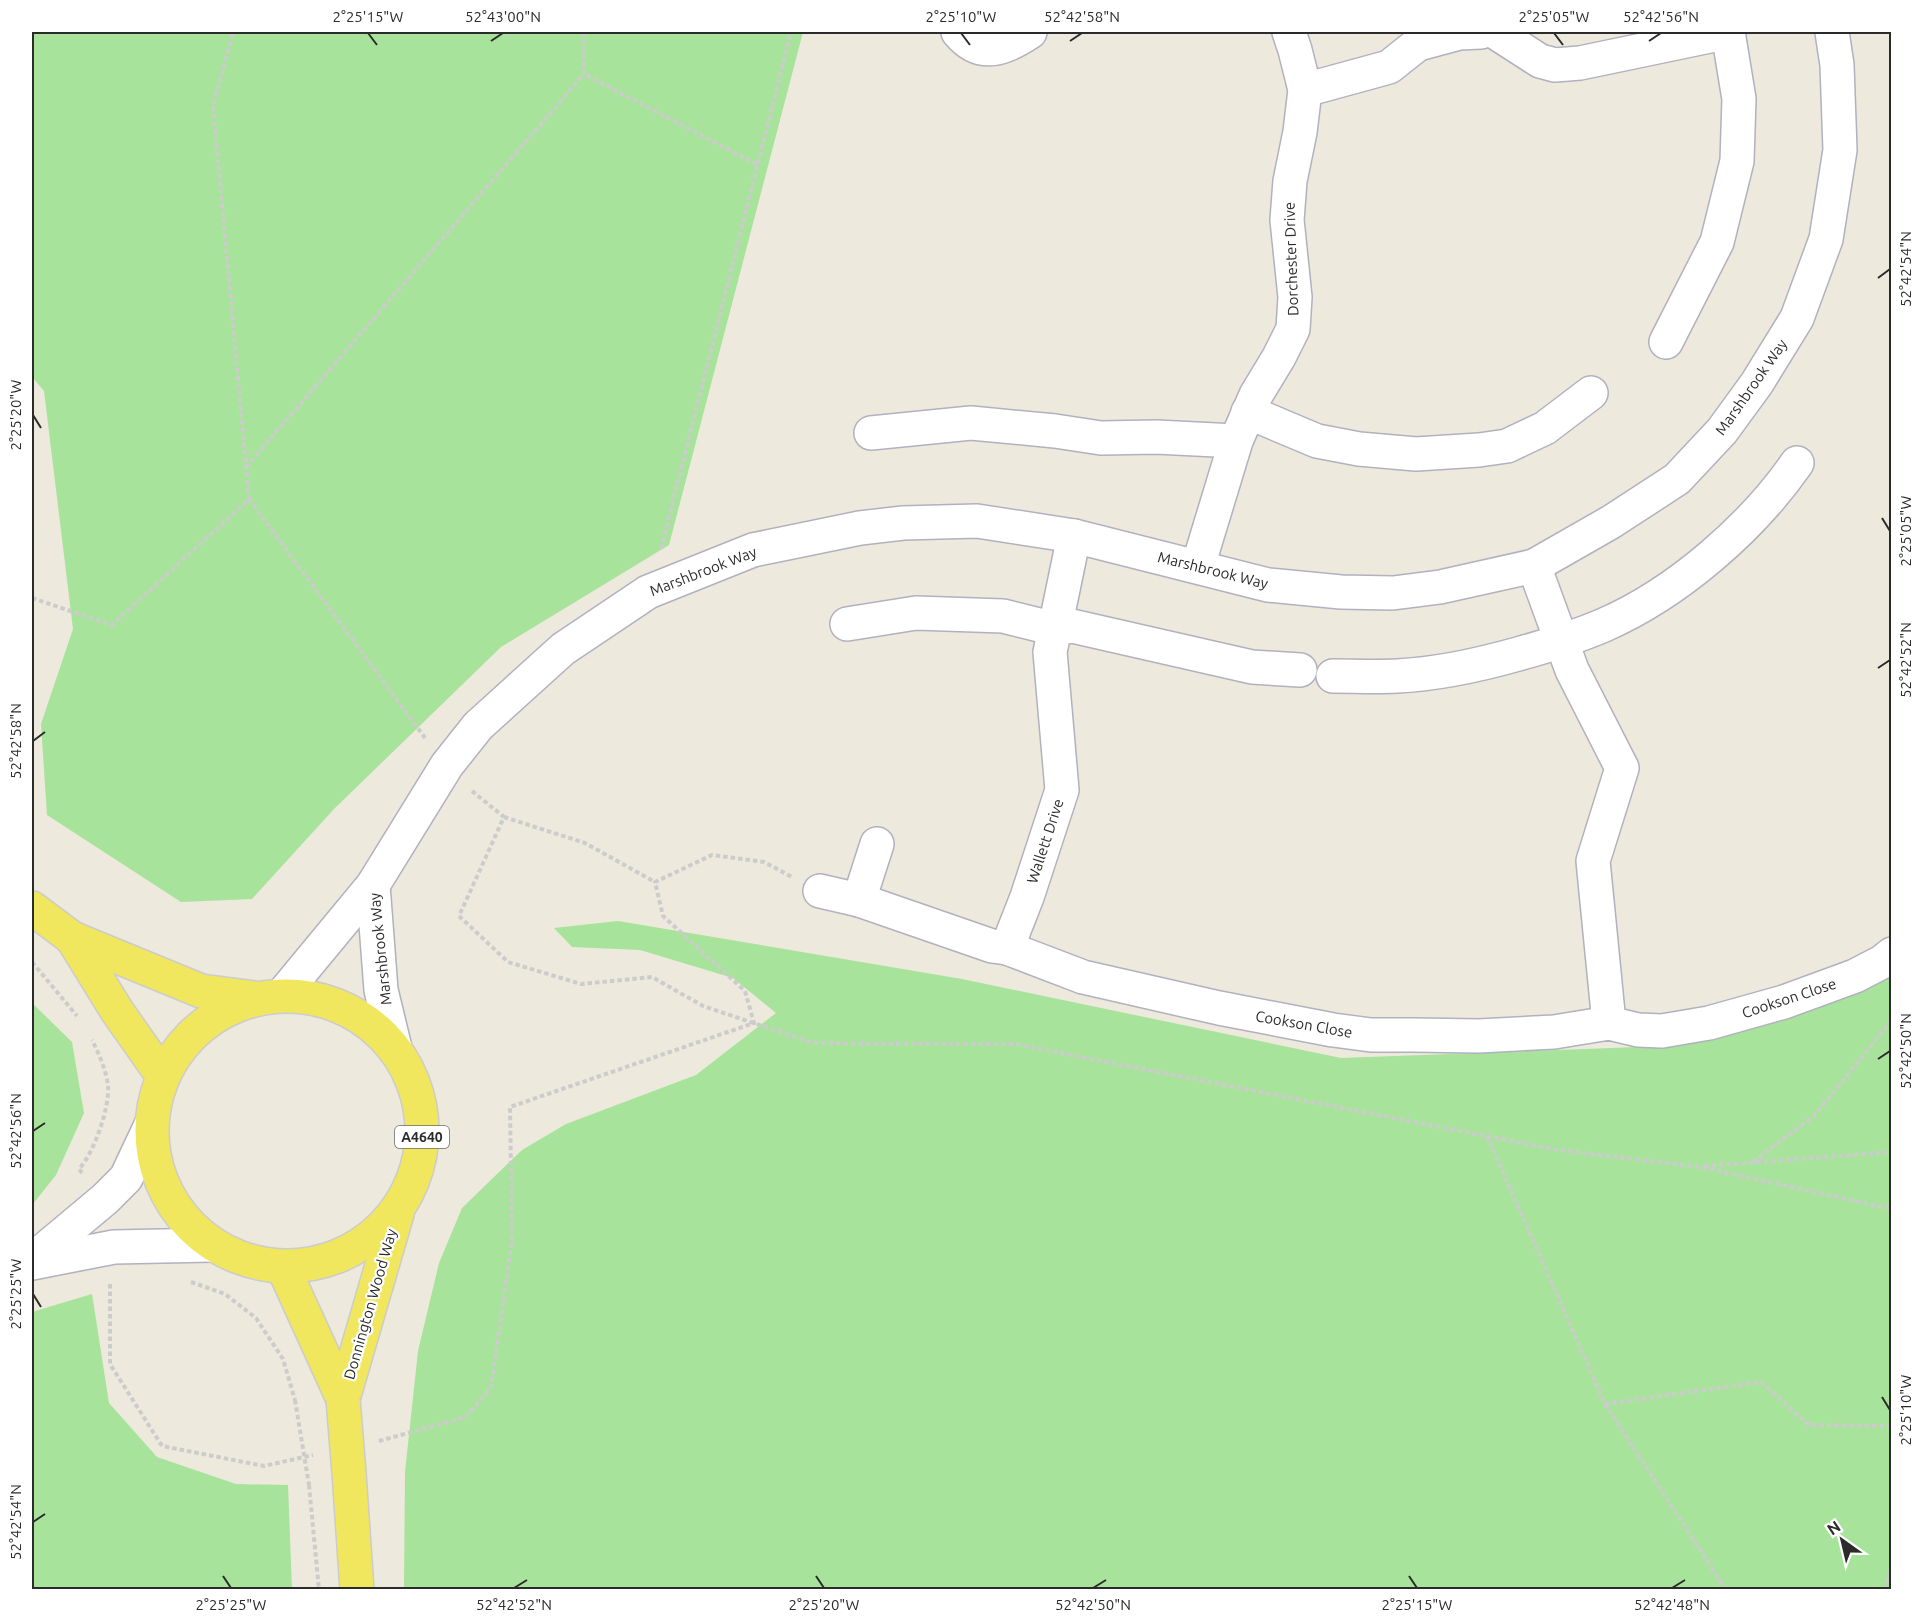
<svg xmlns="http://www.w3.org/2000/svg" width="1923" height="1621" viewBox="0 0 1923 1621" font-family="Ubuntu,sans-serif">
<rect width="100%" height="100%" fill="#ede9dd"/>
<g fill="#a7e39a">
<polygon points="32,32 803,32 669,545 501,647 334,809 252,899 181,902 47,815 41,724 73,629 44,391 32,377"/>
<polygon points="618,921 962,979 1341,1058 1666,1046 1891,963 1891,1589 404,1590 405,1472 418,1351 439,1263 462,1208 522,1150 566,1124 696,1075 776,1013 733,978 640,950 572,947 554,928"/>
<polygon points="32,1003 72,1042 84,1113 56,1175 32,1205"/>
<polygon points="92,1294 109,1403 157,1457 236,1484 288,1485 292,1589 32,1589 32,1312"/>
</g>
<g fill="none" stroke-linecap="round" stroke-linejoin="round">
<defs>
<g id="minor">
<path d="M958,32C981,60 1006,48 1030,32"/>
<polyline points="1495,32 1540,61 1555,65 1580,63 1729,32"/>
<polyline points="1305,90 1389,67 1418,44 1459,33 1481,32"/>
<polyline points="1666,342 1717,242 1737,161 1739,99 1728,32"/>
<polyline points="1248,412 1317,441 1359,449 1416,454 1479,450 1507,446 1545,428 1591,393"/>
<polyline points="871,433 971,423 1055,431 1101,438 1156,437 1236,441"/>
<polyline points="1198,566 1236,441 1256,395 1279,357 1293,329 1295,297 1287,220 1290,181 1300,132 1305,90 1295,50 1289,32"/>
<polyline points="1534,566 1572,670 1622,768 1593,861 1609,1023"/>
<polyline points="847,624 916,613 1003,616 1055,629 1072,626 1252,667 1300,670"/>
<path d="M1333,676C1354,676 1376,677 1397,676C1438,674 1479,665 1518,654C1547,646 1576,637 1604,625C1677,593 1751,529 1797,463"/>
<polyline points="373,885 381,990 395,1048"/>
<polyline points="820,891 859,900 992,946 1007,948 1027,897 1062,790 1050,652 1074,536"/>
<polyline points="859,900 877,844"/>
<polyline points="1007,948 1083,977 1219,1008 1333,1030 1371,1035 1413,1035 1479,1036 1554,1032 1609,1023 1638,1030 1662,1031 1709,1023 1784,1002 1855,976 1882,962 1892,954"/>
<polyline points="282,995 373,885 447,765 478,726 563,649 648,592 753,550 860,528 903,523 977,521 1074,536 1268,585 1341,592 1393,593 1440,587 1534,566 1611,522 1677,479 1722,431 1757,383 1797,318 1826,239 1840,150 1837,65 1832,32"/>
<polyline points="32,1260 105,1199 126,1178 151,1125"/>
<polyline points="32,1263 114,1247 212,1245"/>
</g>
<g id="major">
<polyline points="32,908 72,938 201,991 254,998"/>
<polyline points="72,938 117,1011 162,1075"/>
<circle cx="287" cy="1131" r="135"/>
<polyline points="283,1267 343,1399"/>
<polyline points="343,1399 397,1214"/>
<polyline points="349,1473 357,1590"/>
</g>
</defs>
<use href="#minor" stroke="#b1b1bf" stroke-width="36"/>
<use href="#major" stroke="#ccc" stroke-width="36"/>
<g stroke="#ccc" stroke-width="4" stroke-dasharray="4.5 3" stroke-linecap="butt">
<polyline points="584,32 584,74 758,165"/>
<polyline points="246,467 584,74"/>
<polyline points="249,499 425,738"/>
<polyline points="661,549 791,32"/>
<polyline points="32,598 112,625 249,499 213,106 233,32"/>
<polyline points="472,791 504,817 459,916 508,962 581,984 652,977 703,1006 813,1043 1015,1044 1558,1150 1700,1167 1892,1209"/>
<polyline points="504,817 585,843 655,882"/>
<polyline points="32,962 77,1016"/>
<polyline points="1487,1136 1605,1404 1726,1590"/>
<polyline points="1753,1162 1815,1115 1892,1020"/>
<polyline points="1704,1166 1892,1152"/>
<path d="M82,1173L79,1169C94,1153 110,1107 108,1085C106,1070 99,1054 92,1040"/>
<polyline points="191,1282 225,1294 256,1318 283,1359 295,1400"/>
<polyline points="110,1284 110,1364 162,1446 264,1466 313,1455"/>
<polyline points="1605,1404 1761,1382 1809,1425 1892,1426"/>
<polyline points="379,1441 466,1417 491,1387 512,1240 510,1107 754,1023 745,991 663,916 655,882 712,855 764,862 792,877"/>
<polyline points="309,1485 319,1590"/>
<polyline points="1885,1590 1892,1564"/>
</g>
<use href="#minor" stroke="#fff" stroke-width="33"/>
<use href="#major" stroke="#f0e75f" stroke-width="33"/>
<defs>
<polyline id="major-bridge" points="343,1399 349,1473"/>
</defs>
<use href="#major-bridge" stroke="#ccc" stroke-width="36" stroke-linecap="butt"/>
<polyline stroke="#ccc" stroke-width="4" stroke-dasharray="4.5 3" stroke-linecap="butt" points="295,1400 309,1485"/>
<use href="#major-bridge" stroke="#f0e75f" stroke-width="33"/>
</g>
<path fill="none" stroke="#2b2b2b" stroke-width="2" d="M368,33L377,45M961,33L970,45M1554,33L1563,45M491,41L503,33M1070,41L1082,33M1649,41L1661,33M1878,278L1890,269M33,415L41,428M1882,518L1890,531M1878,668L1890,660M33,741L45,732M1878,1059L1890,1051M33,1131L45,1123M33,1294L41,1307M1882,1397L1890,1410M33,1522L45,1514M223,1576L231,1588M816,1576L824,1588M1409,1576L1417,1588M514,1588L527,1580M1093,1588L1106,1580M1672,1588L1685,1580"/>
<g text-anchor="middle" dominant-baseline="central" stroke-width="4.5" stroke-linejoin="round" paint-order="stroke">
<rect fill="#fff" stroke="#6b6b6b" stroke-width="1.5" x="395" y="1126" width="54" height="22" rx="4.5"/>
<g font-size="14" font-weight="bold" fill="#2b2b2b">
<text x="422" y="1137">A4640</text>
</g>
<g font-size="15" fill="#2b2b2b" stroke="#fff">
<text transform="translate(1291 259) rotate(-92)">Dorchester Drive</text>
<text transform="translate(1751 387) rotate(-55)">Marshbrook Way</text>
<text transform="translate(1213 570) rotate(14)">Marshbrook Way</text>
<text transform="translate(703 571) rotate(-21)">Marshbrook Way</text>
<text transform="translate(1045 841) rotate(-72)">Wallett Drive</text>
<text transform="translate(380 949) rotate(-96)">Marshbrook Way</text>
<text transform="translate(1789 998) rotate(-18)">Cookson Close</text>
<text transform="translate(1304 1024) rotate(10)">Cookson Close</text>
<text transform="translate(370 1304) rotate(-74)">Donnington Wood Way</text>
</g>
</g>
<rect width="1923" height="1621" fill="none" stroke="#ffffff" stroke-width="66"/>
<g transform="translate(1842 1540) rotate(326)" stroke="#ffffff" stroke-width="4.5" paint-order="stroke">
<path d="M0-4.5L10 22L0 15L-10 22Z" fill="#2b2b2b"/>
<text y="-9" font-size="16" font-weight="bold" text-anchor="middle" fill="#2b2b2b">N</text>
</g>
<rect x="33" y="33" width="1857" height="1555" fill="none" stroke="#2b2b2b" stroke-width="2"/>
<g font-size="15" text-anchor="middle" fill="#2b2b2b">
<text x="368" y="22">2°25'15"W</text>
<text x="503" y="22">52°43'00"N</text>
<text x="961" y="22">2°25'10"W</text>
<text x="1082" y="22">52°42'58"N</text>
<text x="1554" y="22">2°25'05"W</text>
<text x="1661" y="22">52°42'56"N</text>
<text transform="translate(1906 269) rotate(-90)" y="5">52°42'54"N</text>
<text transform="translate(16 415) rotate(-90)" y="5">2°25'20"W</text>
<text transform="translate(1906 531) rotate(-90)" y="5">2°25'05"W</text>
<text transform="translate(1906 660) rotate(-90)" y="5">52°42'52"N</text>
<text transform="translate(16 741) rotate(-90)" y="5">52°42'58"N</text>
<text transform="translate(1906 1051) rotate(-90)" y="5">52°42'50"N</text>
<text transform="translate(16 1131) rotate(-90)" y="5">52°42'56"N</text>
<text transform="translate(16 1294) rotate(-90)" y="5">2°25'25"W</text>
<text transform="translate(1906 1410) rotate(-90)" y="5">2°25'10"W</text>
<text transform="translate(16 1522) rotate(-90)" y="5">52°42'54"N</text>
<text x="231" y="1610">2°25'25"W</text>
<text x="514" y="1610">52°42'52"N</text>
<text x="824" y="1610">2°25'20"W</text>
<text x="1093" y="1610">52°42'50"N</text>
<text x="1417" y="1610">2°25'15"W</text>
<text x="1672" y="1610">52°42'48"N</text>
</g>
</svg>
